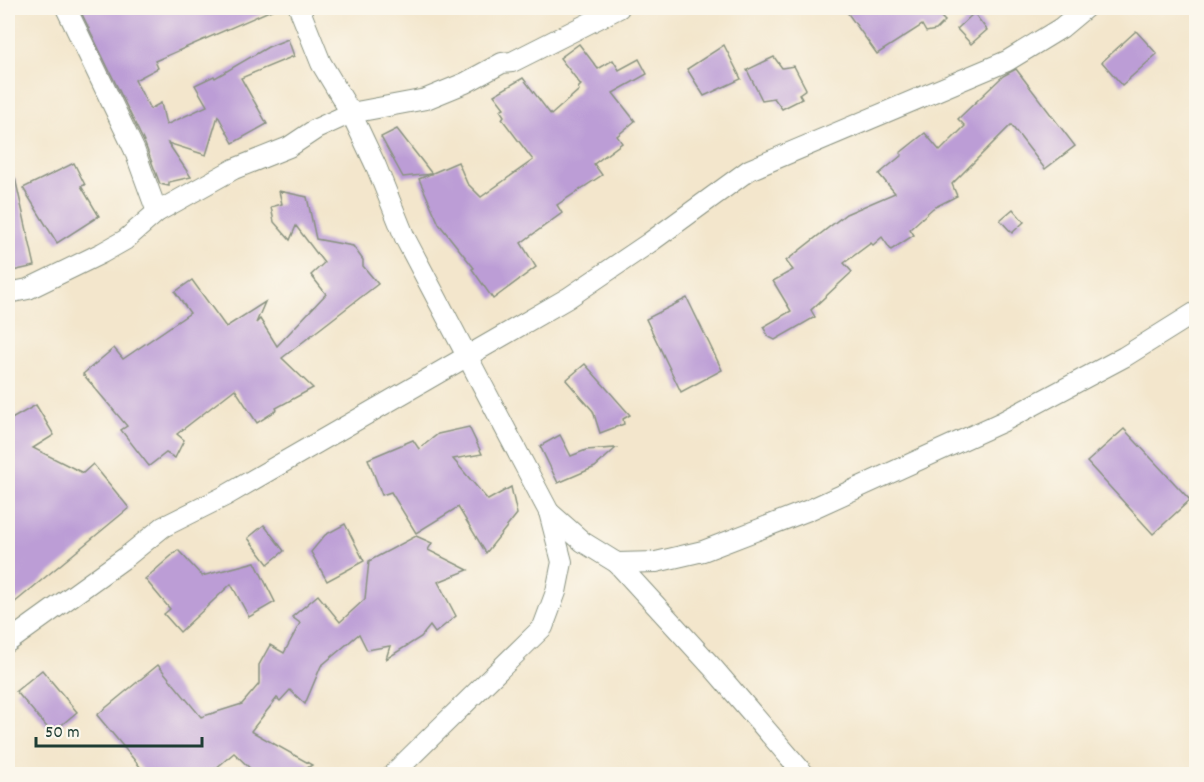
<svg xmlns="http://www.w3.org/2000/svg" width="1204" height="782" viewBox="0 0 1204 782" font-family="Dekko,sans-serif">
<rect width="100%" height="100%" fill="#fbf7ec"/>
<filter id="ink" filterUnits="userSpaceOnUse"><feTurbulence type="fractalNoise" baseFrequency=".0167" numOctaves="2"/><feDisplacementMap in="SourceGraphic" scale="12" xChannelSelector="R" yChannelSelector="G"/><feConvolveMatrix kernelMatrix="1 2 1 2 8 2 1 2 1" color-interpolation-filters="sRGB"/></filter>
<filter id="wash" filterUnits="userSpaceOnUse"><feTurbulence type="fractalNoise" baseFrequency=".008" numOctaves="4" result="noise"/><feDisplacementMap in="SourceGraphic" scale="24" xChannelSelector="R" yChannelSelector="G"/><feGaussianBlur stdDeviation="1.35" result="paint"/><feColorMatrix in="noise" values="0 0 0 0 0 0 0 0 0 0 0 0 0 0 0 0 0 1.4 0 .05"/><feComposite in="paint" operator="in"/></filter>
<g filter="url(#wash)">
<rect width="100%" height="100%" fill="#f3e6cc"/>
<g id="blocks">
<g fill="#bc9dd6">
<polygon points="79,8 276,8 155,61 158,68 135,80 150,109 161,103 166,125 207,106 195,85 214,76 215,78 268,47 288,39 294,56 241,78 267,124 233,143 218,116 206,155 168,143 191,177 169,182 169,186 160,184 145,144"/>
<polygon points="844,8 947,8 938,14 945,21 936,30 926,32 922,25 877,54"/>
<polygon points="974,13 987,30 971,44 957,29"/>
<polygon points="1136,31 1157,54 1122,85 1102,62"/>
<polygon points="579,44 598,69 613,60 619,70 639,59 647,74 613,93 635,121 617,136 622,143 594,164 602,175 557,205 562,213 521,243 536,267 493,299 472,269 474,268 439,224 419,179 458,162 467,183 481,197 533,160 502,119 504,116 500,110 504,108 494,95 523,78 551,115 579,90 578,88 581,85 560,58"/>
<polygon points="724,45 741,79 704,96 687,69"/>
<polygon points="774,57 782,68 794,66 806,89 799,94 802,99 782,109 774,98 762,100 747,70"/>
<polygon points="1016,69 1075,146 1045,169 1011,125 952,184 957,196 933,208 910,229 914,235 891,250 882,237 873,245 871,243 844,263 852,272 811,310 815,317 775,340 769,337 763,327 791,311 773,281 793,270 786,261 846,214 895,193 879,174 902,155 900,153 925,133 940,151 965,126 958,119 1003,76"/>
<polygon points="397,129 432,174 403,177 381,137"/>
<polygon points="74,163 85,185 81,186 99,216 57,243 23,188"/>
<polygon points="15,178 35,266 8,272 8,179"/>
<polygon points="279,191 307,197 316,239 353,246 363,260 363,266 378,284 282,358 313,388 276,408 277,410 257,423 235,389 177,434 184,440 175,458 166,453 149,466 121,430 127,426 83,374 114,348 123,359 190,313 175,292 192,280 226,327 265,302 256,323 260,319 277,346 326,294 311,275 324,263 296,226 290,240 274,222 271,207 282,204"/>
<polygon points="1013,209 1024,222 1012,233 1000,220"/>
<polygon points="687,298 722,370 681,392 646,319"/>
<polygon points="585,364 630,415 623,419 624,424 600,433 593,411 566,380"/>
<polygon points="36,405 54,435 33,448 83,473 93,464 129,508 8,608 8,421"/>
<polygon points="469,427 482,454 453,459 488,500 511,487 517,514 486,553 458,507 416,533 391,492 382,495 368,459 413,440 419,449 438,434"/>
<polygon points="1124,429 1190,500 1153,534 1087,462"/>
<polygon points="560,435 571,456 586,450 616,448 595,467 558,483 540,446"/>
<polygon points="345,524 364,561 327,581 311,552 325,535"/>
<polygon points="264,525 284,551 268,564 248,538"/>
<polygon points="416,536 432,543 428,550 468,570 438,582 456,616 435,633 430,626 421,637 386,659 390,646 367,650 359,634 321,666 305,704 290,690 280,701 277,698 251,731 312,765 298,774 256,774 234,753 209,774 146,774 97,715 158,665 201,717 242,704 259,684 259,665 270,645 284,653 300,623 292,617 318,595 340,622 365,599 369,561"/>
<polygon points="178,550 202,576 255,562 275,602 249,617 231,584 180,632 164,614 170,609 145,579"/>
<polygon points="42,670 77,712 52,733 16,691"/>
</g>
</g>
</g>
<g filter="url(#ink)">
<use href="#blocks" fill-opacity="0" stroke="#899280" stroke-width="1.5"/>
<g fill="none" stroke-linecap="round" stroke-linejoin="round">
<defs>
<g id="minor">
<polyline points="66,8 134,149 157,212"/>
<polyline points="299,8 321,63 351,113 376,166 405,238 549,512 562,562 556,592 543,627 393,774"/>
<polyline points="8,293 28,289 102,253 125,240 157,212 234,169 289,147 316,129 351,113 426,99 465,83 502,63 512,62 619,8"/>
<polyline points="549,512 583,542 617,563 656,562 703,551 809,510 1002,422 1124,357 1196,312"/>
<polyline points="617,563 714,669 804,774"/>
<polyline points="8,642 126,557 163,527 225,496 568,298 649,243 749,170 1007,61 1061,28 1085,8"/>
</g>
</defs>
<use href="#minor" stroke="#899280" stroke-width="22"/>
<use href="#minor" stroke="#fff" stroke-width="20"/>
</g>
</g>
<rect width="1204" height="782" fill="none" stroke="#fbf7ec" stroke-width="30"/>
<path d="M36 737v9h166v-9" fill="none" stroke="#1f3d34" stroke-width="3"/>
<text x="45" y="737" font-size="18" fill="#1f3d34" stroke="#fbf7ec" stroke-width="4.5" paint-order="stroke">50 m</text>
</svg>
